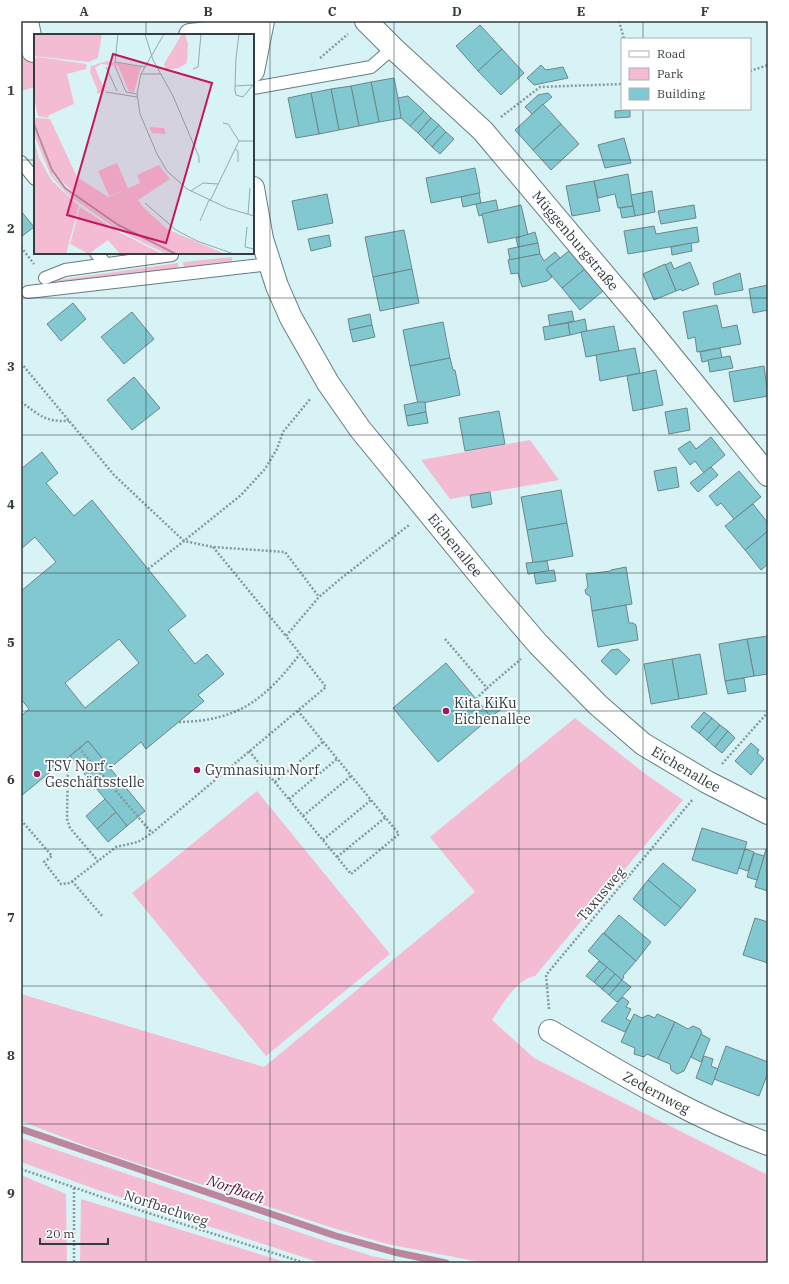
<svg xmlns="http://www.w3.org/2000/svg" width="789" height="1284" viewBox="0 0 789 1284" font-family="'IBM Plex Serif',serif">
<rect width="100%" height="100%" fill="#d7f3f6"/>
<g fill="#f4bcd2">
<polygon points="21,58 35,60 35,87 21,91"/>
<polygon points="232,257 232,263 184,269 183,262"/>
<polygon points="178,263 179,270 57,285 58,280"/>
<polygon points="530,440 559,480 450,499 421,460"/>
<path d="M575,718L644,773L683,800L535,976C515,980 503,1004 492,1020L534,1058L768,1175V1263H485L387,1244L333,1228L91,1148L21,1121V994L264,1067L475,892L430,837Z"/>
<polygon points="257,791 390,954 266,1056 132,893"/>
<polygon points="21,1138 334,1244 372,1256 406,1263 321,1263 98,1190 21,1162"/>
<polygon points="21,1175 66,1194 67,1263 21,1263"/>
<polygon points="81,1199 288,1263 80,1263"/>
</g>
<g fill="none" stroke-linecap="round" stroke-linejoin="round">
<polyline stroke="#bc869c" stroke-width="7" points="21,1129 336,1236 394,1252 446,1263"/>
</g>
<g fill="#81c8d1" stroke="#6c8689" fill-rule="evenodd">
<polygon points="480,25 502,49 478,71 456,46"/>
<polygon points="502,49 524,73 501,95 478,71"/>
<polygon points="541,65 546,70 563,67 568,78 534,85 527,78"/>
<polygon points="394,78 402,118 379,122 371,82"/>
<polygon points="371,82 379,122 359,126 351,86"/>
<polygon points="351,86 359,126 339,130 331,89"/>
<polygon points="331,89 339,130 319,134 311,93"/>
<polygon points="311,93 319,134 296,138 288,98"/>
<polygon points="548,93 552,97 532,114 525,107 538,95"/>
<polygon points="408,96 424,111 410,126 401,118 398,98"/>
<polygon points="543,104 561,124 533,150 515,130"/>
<polygon points="630,110 630,117 615,118 615,111"/>
<polygon points="424,111 431,118 418,133 410,126"/>
<polygon points="431,118 439,125 425,140 418,133"/>
<polygon points="561,124 579,144 551,170 533,150"/>
<polygon points="439,125 446,132 432,147 425,140"/>
<polygon points="446,132 454,139 440,154 432,147"/>
<polygon points="624,138 631,163 605,168 598,145"/>
<polygon points="475,168 480,193 431,203 426,178"/>
<polygon points="628,174 633,206 618,208 615,194 598,198 594,181"/>
<polygon points="594,181 600,211 572,216 566,186"/>
<polygon points="652,191 655,212 635,216 631,195"/>
<polygon points="479,193 481,203 463,207 461,197"/>
<polygon points="327,194 333,223 298,230 292,201"/>
<polygon points="496,200 498,210 479,216 476,204"/>
<polygon points="521,205 528,235 488,243 482,214"/>
<polygon points="694,205 696,218 661,224 658,211"/>
<polygon points="633,206 635,216 622,218 620,208"/>
<polygon points="21,211 34,227 21,237"/>
<polygon points="654,226 656,234 697,227 699,242 628,254 624,231"/>
<polygon points="404,230 412,269 373,277 365,237"/>
<polygon points="535,232 538,243 518,247 516,238"/>
<polygon points="329,235 331,246 311,251 308,239"/>
<polygon points="538,243 540,254 510,260 508,249"/>
<polygon points="691,243 692,251 672,255 671,247"/>
<polygon points="570,250 585,269 562,288 546,269"/>
<polygon points="555,252 560,258 546,269 552,277 547,281 522,287 518,273 511,274 508,260 540,254 544,261"/>
<polygon points="671,262 674,269 690,262 699,284 682,291 681,289 676,291 665,265"/>
<polygon points="665,264 676,291 654,300 643,274"/>
<polygon points="412,269 419,303 380,311 373,277"/>
<polygon points="585,269 603,291 580,310 562,288"/>
<polygon points="740,273 743,290 715,295 713,283"/>
<polygon points="768,285 768,310 753,313 749,289"/>
<polygon points="73,303 86,319 61,341 47,324"/>
<polygon points="717,305 722,328 737,325 741,344 697,352 695,337 688,339 683,312"/>
<polygon points="572,311 574,321 550,326 548,315"/>
<polygon points="132,312 154,339 124,364 101,337"/>
<polygon points="370,314 372,325 350,330 348,319"/>
<polygon points="585,319 587,331 570,335 568,323"/>
<polygon points="443,322 450,358 410,366 403,330"/>
<polygon points="568,323 570,335 545,340 543,327"/>
<polygon points="372,325 375,337 353,342 350,330"/>
<polygon points="614,326 619,351 586,357 581,332"/>
<polygon points="635,348 640,373 600,381 596,355"/>
<polygon points="720,348 722,358 702,362 700,352"/>
<polygon points="730,356 733,368 710,372 708,360"/>
<polygon points="450,358 453,370 455,370 460,395 418,404 410,366"/>
<polygon points="764,366 768,396 734,402 729,372"/>
<polygon points="656,370 663,405 633,411 627,376"/>
<polygon points="134,377 160,408 132,430 107,400"/>
<polygon points="418,402 425,402 426,412 406,416 404,405"/>
<polygon points="687,408 690,430 669,434 665,412"/>
<polygon points="499,411 505,444 465,451 459,418"/>
<polygon points="426,412 428,423 408,426 406,416"/>
<polygon points="711,437 725,455 704,473 695,461 690,465 678,449 690,441 696,449"/>
<path d="M42,452L58,473L46,483L74,516L92,500L186,616L168,630L195,664L207,654L224,674L198,695L204,701L146,749L141,742L110,768L88,741L21,796V716L29,709L21,699V591L56,562L35,537L21,549V469ZM119,639L139,663L85,708L65,683Z"/>
<polygon points="676,467 679,487 658,491 654,471"/>
<polygon points="711,467 718,475 698,492 690,483"/>
<polygon points="739,471 761,497 734,519 721,503 717,506 709,496"/>
<polygon points="561,490 567,523 527,530 521,497"/>
<polygon points="490,492 492,504 472,508 470,495"/>
<polygon points="753,504 768,523 768,531 745,550 725,526"/>
<polygon points="567,523 573,556 533,563 527,530"/>
<polygon points="768,531 768,564 761,570 745,550"/>
<polygon points="547,561 549,571 528,574 526,563"/>
<polygon points="626,567 632,604 592,611 590,596 586,594 585,590 588,587 586,574 611,571 611,570"/>
<polygon points="554,570 556,581 536,584 534,573"/>
<polygon points="626,605 629,623 633,623 636,625 638,640 598,647 592,611"/>
<polygon points="768,636 768,674 754,676 747,639"/>
<polygon points="747,639 754,676 725,681 719,644"/>
<polygon points="618,649 630,660 616,675 601,661 611,650"/>
<polygon points="700,654 707,694 679,699 672,659"/>
<polygon points="672,659 679,699 651,704 644,664"/>
<polygon points="446,663 491,717 438,762 393,708"/>
<polygon points="744,678 746,691 728,694 725,681"/>
<polygon points="496,697 504,707 491,717 483,707"/>
<polygon points="704,712 712,718 699,733 691,727"/>
<polygon points="712,718 720,725 707,740 699,733"/>
<polygon points="720,725 728,731 715,747 707,740"/>
<polygon points="728,731 735,738 722,753 715,747"/>
<polygon points="88,741 145,811 127,826 70,756"/>
<polygon points="751,743 759,750 757,753 764,759 751,775 735,761"/>
<polygon points="105,799 116,812 97,829 86,816"/>
<polygon points="116,812 127,826 108,842 97,829"/>
<polygon points="702,828 747,842 737,874 692,860"/>
<polygon points="745,849 754,852 748,871 739,868"/>
<polygon points="766,849 768,849 768,891 755,887"/>
<polygon points="754,853 764,856 757,880 747,877"/>
<polygon points="663,863 696,890 681,908 648,880"/>
<polygon points="648,880 681,908 665,926 633,899"/>
<polygon points="619,915 651,942 636,961 604,933"/>
<polygon points="755,918 768,922 768,963 743,955"/>
<polygon points="603,933 636,961 623,976 624,977 622,980 588,951"/>
<polygon points="599,961 607,967 594,982 586,976"/>
<polygon points="607,967 615,974 602,989 594,982"/>
<polygon points="615,974 622,980 609,995 602,989"/>
<polygon points="622,980 631,987 617,1002 609,995"/>
<polygon points="623,997 629,1002 626,1007 631,1009 626,1019 631,1021 625,1032 601,1021"/>
<polygon points="634,1014 642,1018 648,1015 655,1018 657,1014 675,1022 658,1059 647,1054 644,1057 634,1054 635,1048 621,1042"/>
<polygon points="675,1022 688,1029 693,1026 700,1029 702,1033 684,1071 677,1074 671,1070 670,1064 658,1059"/>
<polygon points="701,1034 710,1039 701,1062 691,1057"/>
<polygon points="726,1046 768,1062 768,1073 759,1096 714,1079"/>
<polygon points="704,1056 713,1059 711,1066 718,1069 712,1085 696,1078"/>
</g>
<g fill="none" stroke-linecap="round" stroke-linejoin="round">
<defs>
<g id="service">
<polyline points="253,88 371,67 393,48"/>
<polyline points="21,162 35,179"/>
<polyline points="96,253 105,263"/>
<polyline points="45,278 65,270 172,255"/>
<polyline points="28,292 270,264"/>
</g>
<g id="minor">
<polyline points="27,21 33,51 35,51"/>
<path id="s1" d="M366,21L393,48L483,131L638,315L768,475"/>
<polyline points="190,35 261,27"/>
<polyline points="253,71 263,21"/>
<path id="s2" d="M253,188L262,239L277,286L291,318L328,383L360,429L496,595L538,644L598,705L643,744L707,782L768,813"/>
<path id="s3" d="M550,1031C621,1073 690,1116 768,1144"/>
</g>
</defs>
<use href="#service" stroke="#647d80" stroke-width="14"/>
<use href="#minor" stroke="#647d80" stroke-width="24"/>
<g stroke="#85999b" stroke-width="2.5" stroke-dasharray="2 2" stroke-linecap="butt">
<polyline points="619,21 624,39"/>
<polyline points="320,58 348,34"/>
<polyline points="750,71 768,65"/>
<polyline points="501,117 540,87 622,84"/>
<polyline points="21,247 34,264"/>
<polyline points="21,363 114,475 184,541 241,495 265,469 277,449 283,432 311,398"/>
<path d="M21,402C40,415 44,422 69,421"/>
<polyline points="213,547 286,636"/>
<polyline points="148,569 184,541 213,547 285,552 319,597"/>
<polyline points="445,639 487,688 521,659"/>
<polyline points="476,699 487,688"/>
<path d="M179,722C239,721 265,699 300,654"/>
<polyline points="79,748 152,833"/>
<polyline points="249,751 351,874 399,834 298,711"/>
<polyline points="65,760 68,763 67,819 70,828 98,861"/>
<polyline points="722,764 768,712"/>
<polyline points="275,782 323,742"/>
<polyline points="289,799 337,759"/>
<polyline points="303,816 351,776"/>
<polyline points="21,820 52,856 44,862 61,884 70,883 116,847 138,842 152,833 326,687 286,636 319,597 339,580 409,525"/>
<polyline points="323,840 371,800"/>
<polyline points="337,857 386,817"/>
<polyline points="72,881 103,917"/>
<polyline points="549,1009 546,975 693,799"/>
<polyline points="21,1169 145,1212 305,1263"/>
<polyline points="74,1188 74,1263"/>
</g>
<use href="#service" stroke="#fff" stroke-width="12"/>
<use href="#minor" stroke="#fff" stroke-width="22"/>
</g>
<path fill="none" stroke="#323d3f" stroke-width="1" stroke-opacity="0.55" d="M146,21V35M270,21V1263M394,21V1263M519,21V1263M643,21V39M643,109V1263M21,160H35M253,160H768M146,253V1263M21,298H768M21,435H768M21,573H768M21,711H768M21,849H768M21,986H768M21,1124H768"/>
<g fill="#9e1562" stroke="#fff" stroke-width="1.5">
<circle cx="446" cy="711" r="4"/>
<circle cx="197" cy="770" r="4"/>
<circle cx="37" cy="774" r="4"/>
</g>
<g text-anchor="middle" dominant-baseline="central" stroke-width="3.5" stroke-linejoin="round" paint-order="stroke">
<g font-size="14" fill="#323d3f" stroke="#fff">
<text stroke="none"><textPath href="#s1" startOffset="304">Müggenburgstraße</textPath></text>
<text stroke="none"><textPath href="#s2" startOffset="417">Eichenallee</textPath></text>
<text stroke="none"><textPath href="#s2" startOffset="741">Eichenallee</textPath></text>
<text transform="translate(601 894) rotate(-50)">Taxusweg</text>
<text stroke="none"><textPath href="#s3" startOffset="123">Zedernweg</textPath></text>
<text transform="translate(166 1208) rotate(18)">Norfbachweg</text>
</g>
<g font-size="14" fill="#323d3f" stroke="#fff" text-anchor="start">
<text x="454" y="703">Kita KiKu<tspan x="454" dy="16">Eichenallee</tspan></text>
<text x="45" y="766">TSV Norf -<tspan x="45" dy="16">Geschäftsstelle</tspan></text>
<text x="205" y="770">Gymnasium Norf</text>
</g>
<g font-size="15" font-style="italic" fill="#5b1a3b" stroke="#fff">
<text transform="translate(236 1189) rotate(19)">Norfbach</text>
</g>
</g>
<g transform="translate(34 34)">
<rect width="220" height="220" fill="#d7f3f6"/>
<path d="M0,0H68L64,24L55,28L0,22ZM148,0H151L154,10L153,29L145,34L132,36L130,30ZM5,23L52,30L53,32L52,35L33,40L40,70L15,81L14,84L4,82L0,63V24ZM73,27L107,33L100,58L95,57L84,32L67,30L61,34L71,57L63,60V55L56,38L57,32ZM2,84L16,85L43,143L74,163L106,149L103,141L125,131L136,145L104,166L108,172L133,195L191,220H144L83,190L49,167L21,141L0,88ZM0,92L19,141L30,155L81,191L140,220H132L84,196L33,160L17,142L0,101ZM115,93L130,94L132,100L118,99ZM0,105L5,124L18,147L45,172L32,220H0ZM83,129L94,154L75,162L64,137ZM46,173L83,197L128,220H86L74,206L55,220L38,211L36,210Z" fill="#f4bcd2"/>
<path fill="none" stroke="#bc869c" stroke-width="2" d="M0,90L18,136L31,154L84,191L142,220"/>
<path fill="none" stroke="#95aaad" stroke-width="1" d="M84,0L81,28L111,33M111,0L119,26L139,62L165,123V129M130,0L107,40L103,60L106,80L123,120L133,137L153,155L193,174L220,182M81,32L92,58L103,60M72,33L83,57M159,35L164,33L167,0M107,40H127M201,52L219,51L209,63L202,61L201,57V52L202,24L205,0M72,58L103,63M189,89L194,90L205,107H220M201,115L204,117V128M157,157L169,149L184,150M176,167L205,107M111,169L142,196L163,207L200,220M214,180L216,154M166,187L175,166M213,193L211,213L220,215"/>
<path fill="#c2185b" fill-opacity="0.15" stroke="#c2185b" stroke-width="2" d="M79,20L178,49L132,209L33,181Z"/>
<rect width="220" height="220" fill="none" stroke="#323d3f" stroke-width="2"/>
</g>
<rect width="789" height="1284" fill="none" stroke="#ffffff" stroke-width="44"/>
<rect x="621" y="38" width="130" height="72" fill="#ffffff" stroke="#adb1b2"/>
<rect x="629" y="51" width="20" height="6" fill="#ffffff" stroke="#adb1b2"/>
<text x="657" y="58" font-size="12" fill="#323d3f">Road</text>
<rect x="629" y="68" width="20" height="12" fill="#f4bcd2" stroke="#adb1b2"/>
<text x="657" y="78" font-size="12" fill="#323d3f">Park</text>
<rect x="629" y="88" width="20" height="12" fill="#81c8d1" stroke="#adb1b2"/>
<text x="657" y="98" font-size="12" fill="#323d3f">Building</text>
<path d="M40 1238v6h68v-6" fill="none" stroke="#323d3f" stroke-width="2"/>
<text x="46" y="1238" font-size="12" fill="#323d3f" stroke="#ffffff" stroke-width="3" paint-order="stroke">20 m</text>
<rect x="22" y="22" width="745" height="1240" fill="none" stroke="#323d3f" stroke-width="1.5"/>
<g font-size="13" text-anchor="middle" font-weight="bold" fill="#323d3f">
<text x="84" y="16">A</text>
<text x="208" y="16">B</text>
<text x="332" y="16">C</text>
<text x="457" y="16">D</text>
<text x="581" y="16">E</text>
<text x="705" y="16">F</text>
<text x="11" y="95">1</text>
<text x="11" y="233">2</text>
<text x="11" y="371">3</text>
<text x="11" y="509">4</text>
<text x="11" y="647">5</text>
<text x="11" y="784">6</text>
<text x="11" y="922">7</text>
<text x="11" y="1060">8</text>
<text x="11" y="1198">9</text>
</g>
</svg>
